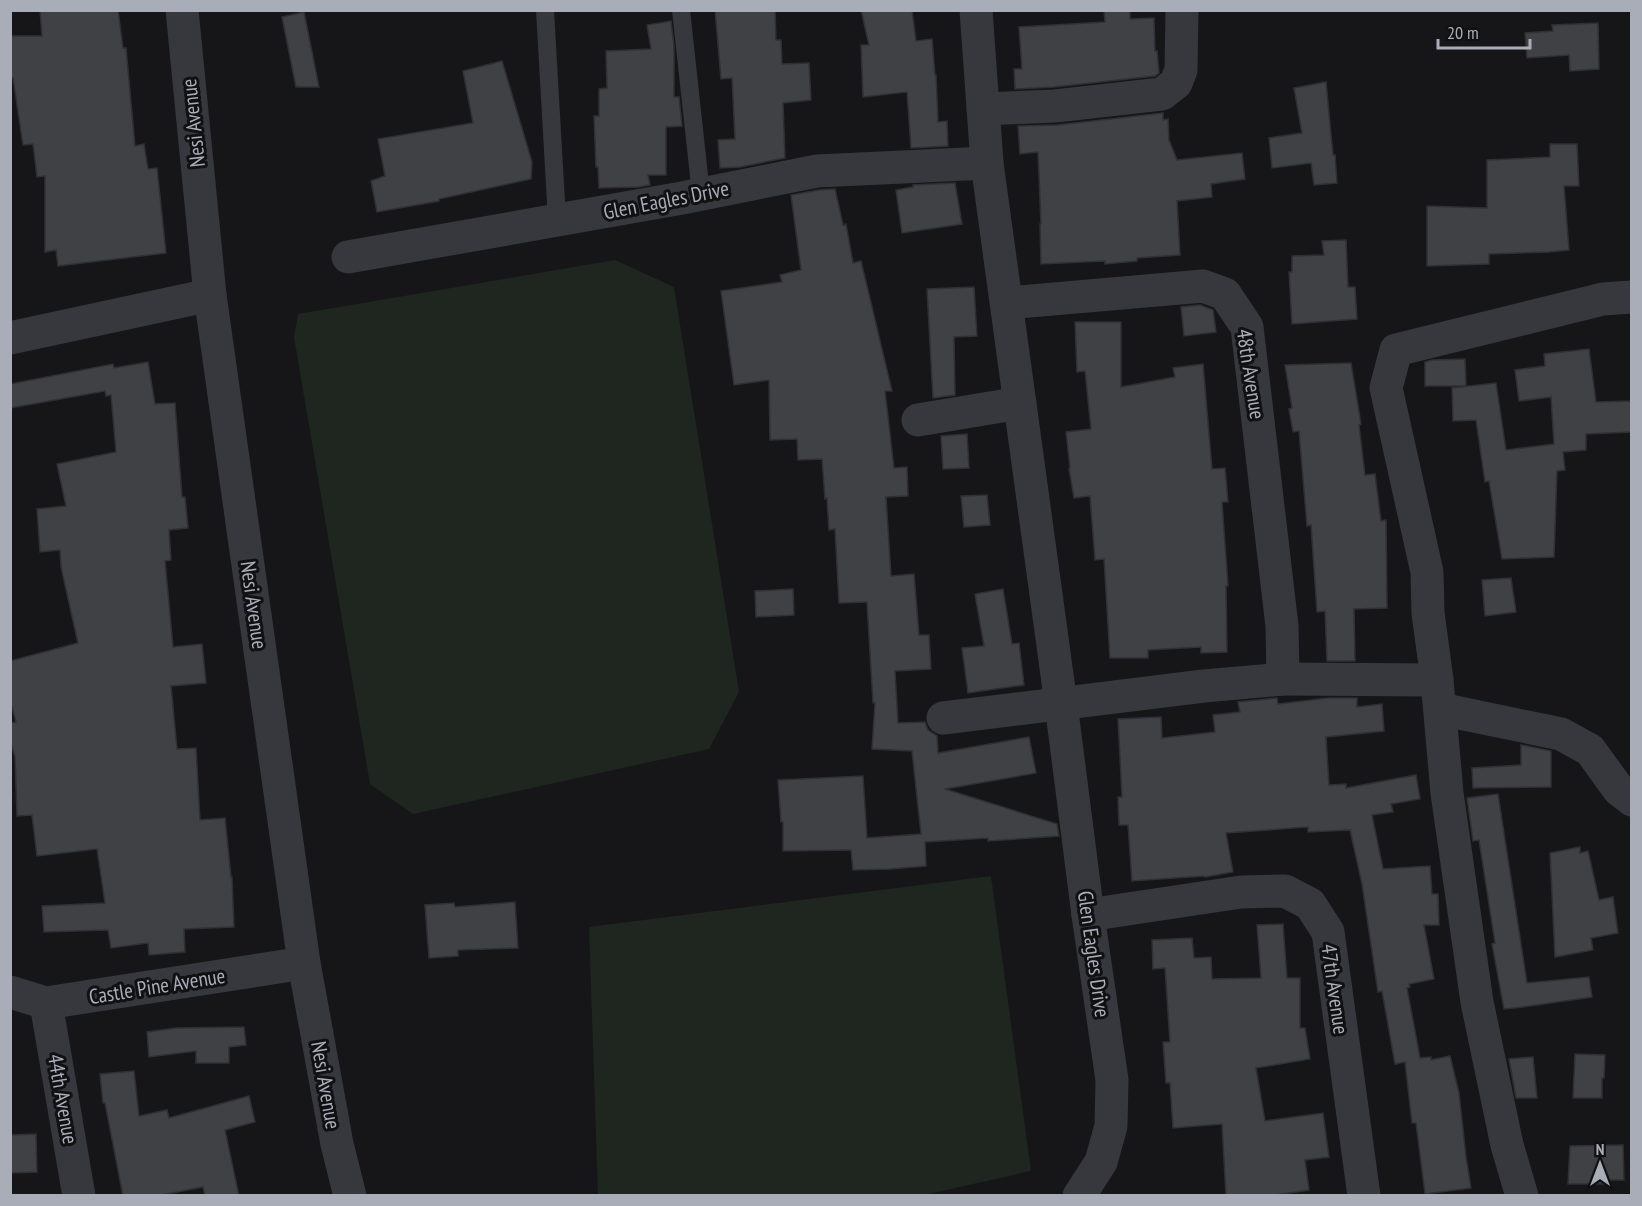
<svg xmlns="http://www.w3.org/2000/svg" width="1642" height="1206" font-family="'PT Sans Narrow',sans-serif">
<rect width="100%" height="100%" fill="#161618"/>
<g fill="#1e261f">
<path d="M615,260L674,287L739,692L709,749L413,814L370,784L294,337L298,314Z"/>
<path d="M991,876L1031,1171L924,1195H598L589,927Z"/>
</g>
<g fill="#404145" stroke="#303034" stroke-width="1.5">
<path d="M40,10H118L123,48H126L135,146L144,144L148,169L157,168L166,253L58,266L56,250L45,252V176L37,177L33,144L23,145L13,78H10V36H42Z"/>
<path d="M715,10H775L776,40H781L782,64L809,63L811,100L783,103L785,158L740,167L720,168L718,140L735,139L732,78L721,79Z"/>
<path d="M861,10H912L916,41L932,39L935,75H936L938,122L947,121L948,146L911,148L907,92L863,97L861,45H869Z"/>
<path d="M1104,10H1130V19L1154,18L1155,51H1157L1159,73L1155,76L1054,87L1015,89L1014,69H1022L1019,27L1105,22Z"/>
<path d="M304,12L319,87H296L282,17Z"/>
<path d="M671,21L674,46V97H679L682,126L666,127V175H648L650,185L638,187L599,188L598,167H596L594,116H599V89L607,88L606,51L651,49L647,25Z"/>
<path d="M1598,23L1599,69L1570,71L1569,55L1527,58L1525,33L1553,31L1552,25Z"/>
<path d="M502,61L532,162L531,179L439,199V201L377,212L371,181L385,176L378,139L473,123L463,71Z"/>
<path d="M1326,82L1333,155H1335L1337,183L1314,185L1311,163L1272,168L1269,138L1302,133L1294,88Z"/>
<path d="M1163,113V120L1168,119L1169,140L1177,160L1242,153L1245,179L1211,184L1212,197L1177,201L1180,255L1137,258V261L1105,264V261L1041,264L1040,224H1041L1038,152L1020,154L1018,126L1057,125Z"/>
<path d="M1550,144H1577L1579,186H1564L1569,250L1549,252L1489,254V264L1427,266V206L1487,208V160L1550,157Z"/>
<path d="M955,183L962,224L902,233L896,190L913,187V185Z"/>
<path d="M835,189L843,225L846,224L853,263L861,261L892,391H885L894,468L907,467L908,496L886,497L891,576L914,574L919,635H929L931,669L895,671L898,723L925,722L928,730L937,736L938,753L1029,737L1036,773L945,789L1057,824L1059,836L988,841V838L925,842L926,866L891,869L853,870L851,850L783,851V822H781L778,780L863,776L867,838L921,834L912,751L872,749L875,703H873L867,602L839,603L835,529L829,530L827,498L825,499L822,459L798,460L797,439L770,440L769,380L734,385L721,291L782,282L780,275L801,270L791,195L819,190Z"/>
<path d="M1346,240L1348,287H1355L1357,319L1292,324L1289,272H1292V256L1324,255L1322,241Z"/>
<path d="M974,287L977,336L954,337L955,395L933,398L927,289Z"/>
<path d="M1200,305L1213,310L1216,332L1184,336L1181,307Z"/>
<path d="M1075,322H1121V387L1175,377L1173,368L1203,364L1212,469L1225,468L1228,502H1222L1228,586H1226L1227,652L1201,653V647L1148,650V658H1110L1104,559L1095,560L1090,496L1074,498L1069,469L1070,468L1066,432L1091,429L1085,371L1077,372Z"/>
<path d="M1589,349L1596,402L1632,401V432L1586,434V450L1563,452L1565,470L1557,471L1554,557L1502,559L1489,481L1485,482L1476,420L1453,421L1452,388L1496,383L1506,450L1554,444L1551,397L1519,401L1515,370L1545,366L1544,354Z"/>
<path d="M1465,359L1466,386H1425V362L1432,360Z"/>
<path d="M148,362L155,404L175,403L182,497H185L188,528L169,530L171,560L165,561L173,647L202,644L206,683L171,686L177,749L196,748L200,820L225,818L231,877H232L234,927L184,929L185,952L149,955L148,943L111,948L108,930L44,932L42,906L105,903L97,849L37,856L32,815L17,816L15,757L10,740V723L16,722L10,700V661L78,643L61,567L60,550L40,552L37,509L66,506L57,464L116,452L111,395L106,396L105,391L10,408V384L113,364L114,368Z"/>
<path d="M1351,363L1361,424L1359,425L1365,475L1375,474L1381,521L1386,520L1387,608L1354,609L1355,661H1327L1325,611L1317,612L1311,525L1307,526L1299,431L1293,432L1289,409L1292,408L1285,365Z"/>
<path d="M967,434L969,468L943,469L941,436Z"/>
<path d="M987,495L990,525L964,527L961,496Z"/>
<path d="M1511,578L1516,612L1485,616L1482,580Z"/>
<path d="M793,589L794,615L756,617L755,591Z"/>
<path d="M1003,589L1012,644L1019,643L1024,685L968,693L962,648L984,646L975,594Z"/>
<path d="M1277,698L1278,704L1328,698H1357V707L1382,704L1384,731L1326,737L1329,785L1346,784V788L1416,775L1420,799L1391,804L1393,812L1372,815L1383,869L1430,866L1432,894H1438L1439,925H1424L1434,979L1409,984L1410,987L1407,988L1420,1058L1431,1057V1060L1450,1056L1459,1093L1466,1157L1471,1188L1425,1194L1416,1123H1412L1405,1062L1395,1064L1382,991L1378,992L1362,884L1350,830L1308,832V827L1226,833L1233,872L1205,877L1204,876L1132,881L1128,825H1119L1118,797H1122L1118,719L1161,717L1162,738L1215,732L1213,715L1240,712L1238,702Z"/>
<path d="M1521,745L1551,751V787L1473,788L1472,768L1521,765Z"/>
<path d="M1498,794L1527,983L1589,977L1592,997L1523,1007L1504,1009L1492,944L1495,943L1479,840L1473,841L1467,798Z"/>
<path d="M1580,847V853L1588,851L1599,900L1613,897L1618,933L1591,938L1593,950L1555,957L1550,853Z"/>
<path d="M515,902L518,948L458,950V956L429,958L425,905L454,903L455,907Z"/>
<path d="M1283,924L1287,978H1300V1028H1305L1310,1059L1256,1068L1265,1121L1323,1113L1329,1157L1305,1160L1309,1190L1269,1196H1226L1222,1124L1173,1128L1170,1083H1166L1163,1042H1170L1165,968L1153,969L1152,940L1192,938L1194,958L1211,957L1212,979L1261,978L1257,925Z"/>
<path d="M244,1027L246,1045L229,1047V1063H196V1051L149,1057L147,1032L176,1028Z"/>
<path d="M1575,1054L1605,1055L1604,1078H1602V1098H1573Z"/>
<path d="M1533,1057L1537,1098H1516L1509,1059Z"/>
<path d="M134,1071L139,1116L167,1110L169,1118L249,1096L255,1122L225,1130L239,1196H205L203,1187L157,1196H123L105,1103H103L100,1074Z"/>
<path d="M36,1134L37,1172L10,1173V1135Z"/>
<path d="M1623,1145L1624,1180H1607L1608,1184H1568L1570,1146Z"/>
</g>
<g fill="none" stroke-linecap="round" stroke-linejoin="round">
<g stroke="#37383d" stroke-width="18">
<path d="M545,10L557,220"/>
<path d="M681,10L701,194"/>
</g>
<g stroke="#37383d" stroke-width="33">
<path d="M182,10L210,295L304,963L337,1144L350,1196"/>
<path d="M976,10L987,163L1061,704L1088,915L1112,1080L1111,1126L1101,1162L1079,1196"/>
<path d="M983,109L1055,106L1162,94L1176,83L1181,70L1182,10"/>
<path d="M348,257L682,198L817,171L987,163"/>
<path d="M10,338L210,295"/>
<path d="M918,420L1020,403"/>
<path d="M1283,679L1437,680"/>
<path d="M1440,709L1561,734L1590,750L1619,790L1632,800"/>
<path d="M943,718L1204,686L1283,679L1282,626L1247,327L1225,294L1203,286L1007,303"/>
<path d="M1088,915L1241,892L1285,891L1310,904L1328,932L1364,1196"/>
<path d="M10,992L46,1003L304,963"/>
<path d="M46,1003L79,1196"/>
<path d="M1522,1196L1507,1145L1477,1002L1447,793L1437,680L1428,613L1427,572L1386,388L1396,350L1603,299L1632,297"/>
</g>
</g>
<g text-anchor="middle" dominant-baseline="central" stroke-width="6" stroke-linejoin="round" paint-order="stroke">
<g font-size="21" fill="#a8adb8" stroke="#111113">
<text transform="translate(193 123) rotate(-96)">Nesi Avenue</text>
<text transform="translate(666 200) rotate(-11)">Glen Eagles Drive</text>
<text transform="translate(1251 374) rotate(81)">48th Avenue</text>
<text transform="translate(254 605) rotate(82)">Nesi Avenue</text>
<text transform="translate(1094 954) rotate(82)">Glen Eagles Drive</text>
<text transform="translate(157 986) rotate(-9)">Castle Pine Avenue</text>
<text transform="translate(1335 989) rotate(82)">47th Avenue</text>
<text transform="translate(326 1085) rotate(80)">Nesi Avenue</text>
<text transform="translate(63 1099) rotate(80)">44th Avenue</text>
</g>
</g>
<rect width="1642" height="1206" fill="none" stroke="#a8adb8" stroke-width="24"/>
<g transform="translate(1600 1164)" stroke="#111113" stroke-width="4.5" paint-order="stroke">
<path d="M0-4.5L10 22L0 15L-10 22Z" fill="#a8adb8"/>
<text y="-9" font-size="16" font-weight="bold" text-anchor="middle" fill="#a8adb8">N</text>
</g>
<path d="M1438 39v9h92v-9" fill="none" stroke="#a8adb8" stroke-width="3"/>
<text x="1447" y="39" font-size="18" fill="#a8adb8" stroke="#111113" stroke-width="4.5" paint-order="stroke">20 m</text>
</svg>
